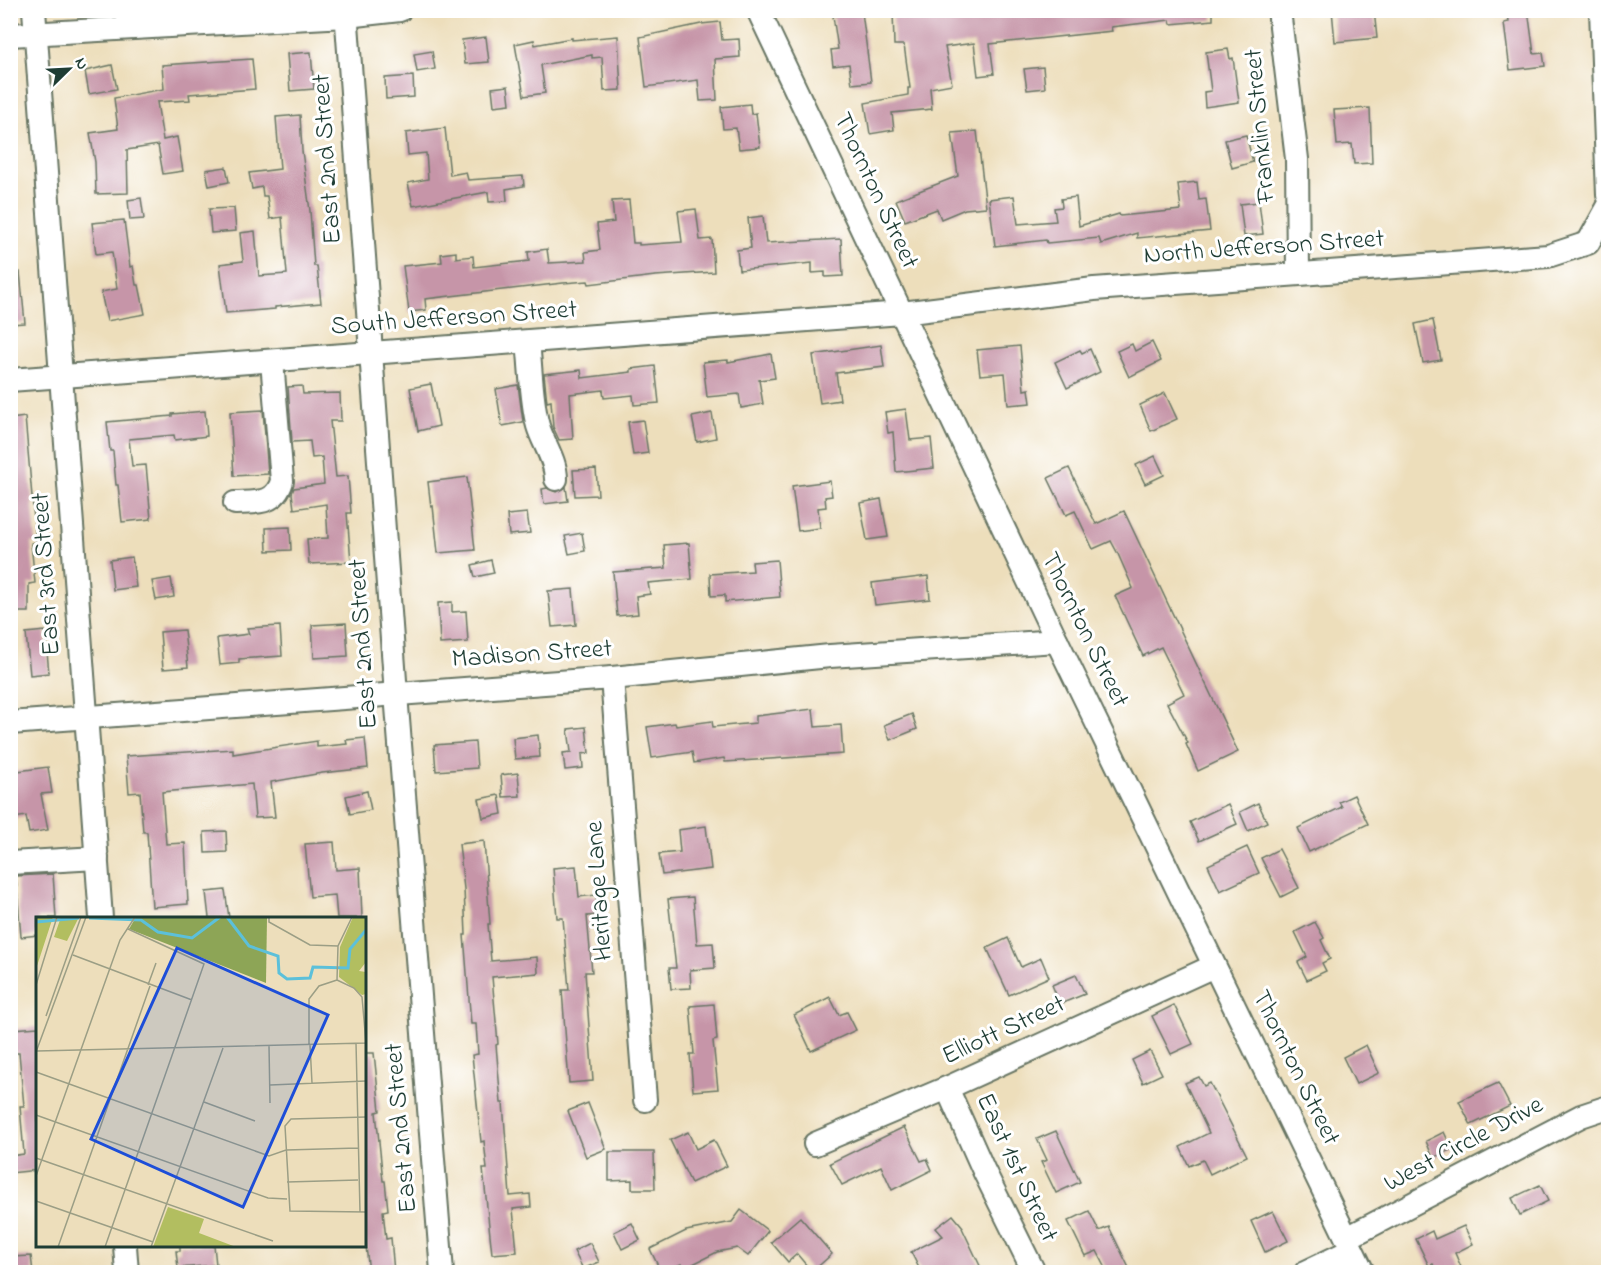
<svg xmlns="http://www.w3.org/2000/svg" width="1619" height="1283" font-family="'Indie Flower',sans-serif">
<rect width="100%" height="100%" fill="#fff"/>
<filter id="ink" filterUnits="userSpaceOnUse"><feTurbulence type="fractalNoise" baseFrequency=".0167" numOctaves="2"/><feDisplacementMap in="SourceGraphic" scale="12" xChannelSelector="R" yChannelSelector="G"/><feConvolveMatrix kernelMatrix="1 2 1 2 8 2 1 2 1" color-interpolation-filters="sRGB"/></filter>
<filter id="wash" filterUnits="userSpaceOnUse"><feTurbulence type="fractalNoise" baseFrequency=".008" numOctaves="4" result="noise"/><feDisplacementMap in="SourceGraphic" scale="24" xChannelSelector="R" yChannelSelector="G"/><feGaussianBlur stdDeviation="1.35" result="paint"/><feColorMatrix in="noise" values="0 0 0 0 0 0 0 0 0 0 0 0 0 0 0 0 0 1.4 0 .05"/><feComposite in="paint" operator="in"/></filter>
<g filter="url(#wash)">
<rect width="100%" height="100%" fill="#eddebb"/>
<g id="blocks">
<g fill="#c695a8">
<path d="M893,10H918V17L951,10H969V15L1012,10L1013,16L1048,12V10H1213V20L1171,24L1170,20L1111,27L1112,31L990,44L994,74L978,76L974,43L945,47L952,84L930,88L932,109L892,113L894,130L870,134L865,103L908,95V88H910L904,45H894Z"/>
<path d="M1332,10H1374L1377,38L1335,42Z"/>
<path d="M1508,10H1528L1534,54L1543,53L1545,66L1510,70L1504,23L1509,22Z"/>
<path d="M862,12L871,82L852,84L849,64L833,66L831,50L838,49L833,16Z"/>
<path d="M720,22L722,40L739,39L740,57L715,59L717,100L700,101L698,80L646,87L640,37L701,24Z"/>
<path d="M618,36L621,90L604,91L602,57L592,58V55L541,65L545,93L524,96L515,44L534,40L535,45L572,38V40Z"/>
<path d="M486,37L489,62L465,64L462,40Z"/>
<path d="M1228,49L1230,59L1233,58L1239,102L1205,107L1204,92L1211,91L1206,52Z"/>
<path d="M432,51L435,69L417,72L414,54Z"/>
<path d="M311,52L314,89L290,91L287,54Z"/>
<path d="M252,59L255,89L189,94L190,100L157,102L163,140L177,137L183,171L163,174L158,145L127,150L128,193L96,194L95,162L90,133L118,129L114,98L164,89L162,65Z"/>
<path d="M112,65L117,89L89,94L85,71Z"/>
<path d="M1043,67L1045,88L1027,90L1024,69Z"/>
<path d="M413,76L414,97L386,99L385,78Z"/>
<path d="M508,86L510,104L494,106L492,88Z"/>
<path d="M750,104L751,114L756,113L760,147L739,149L736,128L723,129L721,107Z"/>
<path d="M1370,108L1372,163L1354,164L1352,144L1337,145L1334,110Z"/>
<path d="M300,115L302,151L310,211L314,266H317L321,303L275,307V309L226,313L220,264L243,261L240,233L255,231L259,276L287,274L282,217L270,219L267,196H263L262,187L252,189L249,173L280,169L276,117Z"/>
<path d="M445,128L450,175L466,172L468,180L523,176L524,186L506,189L507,201L489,202L488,192L413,206L408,183L428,179L426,153L408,155L406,133Z"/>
<path d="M977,131L986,207L965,209L941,219L937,209L905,221L896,200L958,176L952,133Z"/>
<path d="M1246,135L1253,162L1232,168L1225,140Z"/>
<path d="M226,167L229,182L209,186L206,170Z"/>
<path d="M1197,182L1199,200L1206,199L1210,231L1137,238V233L1101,244L1099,238L1047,243L1046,240L995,246L989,199L1014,196L1018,224L1056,221L1054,208L1062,207L1061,199L1076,197L1079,226L1119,214L1120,216L1181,210L1178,184Z"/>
<path d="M141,198L144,219L130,220L128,200Z"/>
<path d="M629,200L633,243H639V245L682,242L678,211L696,209L700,240L712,239L714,272L655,276L589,284L588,281L563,283L425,299L426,310L409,312L403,266L442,262L441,254L456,252V258L473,256L474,267L529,261L528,252L547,249L549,263L586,261L585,252L600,250L597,224L614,222L612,201Z"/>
<path d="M1259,202L1263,234L1244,236L1240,204Z"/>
<path d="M234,208L236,231L211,233L209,209Z"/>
<path d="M763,216L766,243L841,239L843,276L825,277V272L812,273V263L739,270L737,250L751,248L748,218Z"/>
<path d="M124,220L130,267L133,266L136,285H139L145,314L107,321L101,292L117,289L112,252L96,254L92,223Z"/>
<path d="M10,272H20L25,323L10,324Z"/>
<path d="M1433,320L1441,360L1423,363L1415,324Z"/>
<path d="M1152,342L1161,361L1129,377L1117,351L1132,344L1135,351Z"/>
<path d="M881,345L884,367L836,373L840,400L820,403L813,355Z"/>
<path d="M1020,346L1024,390L1029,389L1031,403L1008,405L1005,373L980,375L977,350Z"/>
<path d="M1090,349L1100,372L1067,388L1055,362L1080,350L1082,353Z"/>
<path d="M771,354L775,378L759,380L763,404L741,408L739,394L707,397L703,362L728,360V362Z"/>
<path d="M655,366L659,403L634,405L633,395L604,398L603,390L570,394L573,439L559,440L553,427L551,401L547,402L544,374L581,370L582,378L631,372V369Z"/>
<path d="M431,384L439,426L418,431L410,388Z"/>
<path d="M518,385L523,422L502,426L496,389Z"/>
<path d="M302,386L303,394L340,393L341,421H330L336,477L348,476L351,513H347L351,562L309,564L307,539L328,538L326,504L294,509L292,493L294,488L324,484L322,457L312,458L310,441L292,442L288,387Z"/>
<path d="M1165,393L1177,419L1151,431L1140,405Z"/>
<path d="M906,409L910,440L931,438L934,468L896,472L893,432L888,433L885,412Z"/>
<path d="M263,410L268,474L234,476L230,412Z"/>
<path d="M205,411L207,436L175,440L174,435L129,439L132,466L146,465L151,519L122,522L118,485H116L113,451H110L107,422L172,416V414Z"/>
<path d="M712,413L716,438L697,442L692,417Z"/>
<path d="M25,417L36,542L31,543L35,583L29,584V612H14V585H10V419Z"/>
<path d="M643,420L648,453L633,455L628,422Z"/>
<path d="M1155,456L1164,475L1145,484L1136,465Z"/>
<path d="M1069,468L1096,524L1124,511L1238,752L1198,771L1186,744L1188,743L1167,703L1184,694L1161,647L1143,656L1115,596L1133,588L1118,554L1111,541L1093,549L1075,511L1066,515L1048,478Z"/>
<path d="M596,469L598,495L575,496L573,470Z"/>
<path d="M467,477L475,550L438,553L433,506L431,507L428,482Z"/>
<path d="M830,481L832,496L825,497L826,507L818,508L820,528L798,531L792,486Z"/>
<path d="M566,487L568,501L544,504L542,489L547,488L556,492Z"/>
<path d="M881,499L888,537L867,540L860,503Z"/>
<path d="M527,513L530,533L509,535L507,515Z"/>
<path d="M290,527L291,550L267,551L266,528Z"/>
<path d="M582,533L585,551L569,554L565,536Z"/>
<path d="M689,543L692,579L648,583L650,594L636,596L638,614L617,616L613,572L666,568L664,545Z"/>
<path d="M132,557L136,587L113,590L110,560Z"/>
<path d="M491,560L494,573L475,577L472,565Z"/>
<path d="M777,560L780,597L725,602V595L711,596L710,574L753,571L752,562Z"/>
<path d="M928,576L930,599L875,605L872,583Z"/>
<path d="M171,578L174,597L156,600L152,581Z"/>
<path d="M573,589L576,625L552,627L548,591Z"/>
<path d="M452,602V612L466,611L468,642L440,644L438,603Z"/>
<path d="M346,623L348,656L314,658L312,625Z"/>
<path d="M280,626L282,656L239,659V663L220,665L217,638L249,634L247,628Z"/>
<path d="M184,630L188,667L163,669L160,632Z"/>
<path d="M45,631L49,673L30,675L26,633Z"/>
<path d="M813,709L815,727L841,725L843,754L725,762L724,758L694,763L692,752L652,758L647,727L675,723L676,726L712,721L713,727L756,723V716Z"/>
<path d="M912,714L917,729L890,740L884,725Z"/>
<path d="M586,727L589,753L582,754L583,768L565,770L563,753L571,752L568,729Z"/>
<path d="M538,735L540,757L515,759L513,738Z"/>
<path d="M365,738L368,768L322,773L271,782L275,817L255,818L252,784L162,792L166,844L185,843L188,904L152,907L147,832H143L140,792L129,793L126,756L233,749V754L317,741V747L347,744L346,740Z"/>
<path d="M475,742L477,768L436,771L434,745Z"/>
<path d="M48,767L52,793L41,794L48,830L29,833L26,816L14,818L10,804V772Z"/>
<path d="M518,773L520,796L503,797L501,775Z"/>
<path d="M367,791L371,810L350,814L346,796Z"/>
<path d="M499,795L502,814L483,818L479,799Z"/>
<path d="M1354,795L1368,824L1309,852L1298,828L1342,807L1339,802Z"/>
<path d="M1258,803L1267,822L1248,831L1240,812Z"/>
<path d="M1228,804L1237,824L1199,841L1190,822Z"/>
<path d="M706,826L711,869L662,875L659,854L680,852L678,830Z"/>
<path d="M226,831L227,852L205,853L204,832Z"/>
<path d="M484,841L490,924H488L491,961L537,957L538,973L492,977L498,1044L496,1045L501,1103H503L510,1196L530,1194L531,1207L513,1209L517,1252L492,1254L483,1169H487L484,1141L481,1142L472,1055L478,1054L476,1024H471L464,935H466L464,889L459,844Z"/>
<path d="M334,842L336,870L360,868L362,918H337L335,895L310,897L305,844Z"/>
<path d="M1247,847L1259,873L1220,891L1208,865Z"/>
<path d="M1279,849L1299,888L1281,897L1261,858Z"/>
<path d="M576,866L579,897L596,895L598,915L587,916L592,972H585L593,1081L569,1083L562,990H569L563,918H557L553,868Z"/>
<path d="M53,874L56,918H38V935L21,937L16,876Z"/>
<path d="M225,890L229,918H209L206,892Z"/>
<path d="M693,897L697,944L713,943L715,968L690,970L691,988L671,989L669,968H676L668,899Z"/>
<path d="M1315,922L1324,938L1321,940L1330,959L1322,963L1326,971L1307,980L1298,962L1307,957L1295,932Z"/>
<path d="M1008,938L1021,967L1041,958L1049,977L1009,995L987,948Z"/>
<path d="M1076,975L1085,994L1060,1004L1052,985Z"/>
<path d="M830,997L839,1015L847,1012L856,1030L811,1051L794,1015Z"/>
<path d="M714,1004L717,1040L713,1041L718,1089L693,1091L690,1054H694L690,1006Z"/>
<path d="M1174,1005L1193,1044L1171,1054L1152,1016Z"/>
<path d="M38,1027V1170L10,1173V1156L24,1154L20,1106H24L19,1053H14L13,1029Z"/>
<path d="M1366,1045L1379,1073L1356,1084L1343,1057Z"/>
<path d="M1150,1051L1162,1074L1143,1083L1132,1060Z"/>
<path d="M364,1053H374L380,1111L376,1112L383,1181H385L388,1210L383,1211L386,1239L391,1238L394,1272H369L364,1229Z"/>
<path d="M1199,1077L1204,1086L1210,1083L1247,1156L1210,1174L1203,1160L1189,1166L1180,1147L1209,1133L1185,1083Z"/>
<path d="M1498,1083L1510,1106L1471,1125L1459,1101Z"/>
<path d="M588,1103L606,1149L586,1157L568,1111Z"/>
<path d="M904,1127L921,1161L927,1159L932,1170L892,1190L881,1166L842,1185L830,1163Z"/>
<path d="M1056,1131L1080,1182L1056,1193L1041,1162L1047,1160L1037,1139Z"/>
<path d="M688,1132L696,1149L714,1140L727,1166L691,1183L670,1140Z"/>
<path d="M1444,1132L1452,1149L1433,1158L1426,1141Z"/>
<path d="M609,1152H654L655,1189H632V1180L609,1181Z"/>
<path d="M1540,1185L1548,1201L1520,1215L1512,1198Z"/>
<path d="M741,1210L768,1231L748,1256L737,1248L717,1252L683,1269L681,1264L661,1272L650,1249L686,1231L732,1222Z"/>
<path d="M1089,1211L1099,1231L1109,1227L1131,1272H1108L1097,1251L1085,1256L1068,1221Z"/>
<path d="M1273,1211L1288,1241L1265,1252L1251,1221Z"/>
<path d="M953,1215L963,1227L962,1228L983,1272H921L911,1252L943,1236L936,1228Z"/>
<path d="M800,1217L832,1254L812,1272L797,1254L788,1262L771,1242Z"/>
<path d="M632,1223L640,1240L622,1249L614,1232Z"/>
<path d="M1464,1226L1473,1244L1455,1253L1461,1267L1449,1272H1437L1433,1264L1429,1266L1416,1239L1432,1231L1435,1239Z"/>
<path d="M590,1243L599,1262L583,1269L574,1251Z"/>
<path d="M180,1245H214L216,1265L178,1268L176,1251H180Z"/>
<path d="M31,1256L33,1272H12L11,1257Z"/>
</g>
</g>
</g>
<g filter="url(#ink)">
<use href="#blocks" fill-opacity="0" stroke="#677563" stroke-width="1.5"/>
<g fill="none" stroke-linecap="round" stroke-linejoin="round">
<defs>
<g id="minor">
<path d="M34,10L101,918"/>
<path d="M346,10L396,694L442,1272"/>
<path d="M758,10L1057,641L1363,1272"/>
<path d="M1279,10L1297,159L1298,273"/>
<path d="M1601,10L1608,195"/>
<path d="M10,35L346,16L400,10"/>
<path d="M528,342C531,367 531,401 538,426C543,443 556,460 556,479"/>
<path d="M10,380L902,313L1094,289L1548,256L1588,243L1608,207"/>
<path d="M235,503C256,502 275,505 282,481L272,361"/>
<path d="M612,678L645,1100"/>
<path d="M10,723L612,678L830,656L1057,641"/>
<path d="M10,863L97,858"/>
<path d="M947,1088L984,1171L1034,1272"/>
<path d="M815,1144L947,1088L1214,966"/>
<path d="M1347,1238L1581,1116L1608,1107"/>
<path d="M125,1246L127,1272"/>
<path d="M1306,1272L1352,1250"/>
</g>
</defs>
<use href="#minor" stroke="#677563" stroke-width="26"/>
<use href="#minor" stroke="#fff" stroke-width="22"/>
</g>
</g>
<g text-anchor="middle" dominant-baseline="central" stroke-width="6" stroke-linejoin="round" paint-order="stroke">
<g font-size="26" fill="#1f3d34" stroke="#fff">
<text transform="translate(1261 126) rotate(-95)">Franklin Street</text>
<text transform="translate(328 159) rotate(-94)">East 2nd Street</text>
<text transform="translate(875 191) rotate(65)">Thornton Street</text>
<text transform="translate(1264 248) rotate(-4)">North Jefferson Street</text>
<text transform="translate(454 319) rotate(-4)">South Jefferson Street</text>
<text transform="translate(47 574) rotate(-94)">East 3rd Street</text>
<text transform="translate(1084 630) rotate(64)">Thornton Street</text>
<text transform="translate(364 644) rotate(-94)">East 2nd Street</text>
<text transform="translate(532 655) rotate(-4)">Madison Street</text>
<text transform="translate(600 891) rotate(-94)">Heritage Lane</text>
<text transform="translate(1004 1031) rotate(-25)">Elliott Street</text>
<text transform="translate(1295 1068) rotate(64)">Thornton Street</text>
<text transform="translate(402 1128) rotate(-95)">East 2nd Street</text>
<text transform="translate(1464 1145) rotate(-28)">West Circle Drive</text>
<text transform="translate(1016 1168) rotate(65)">East 1st Street</text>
</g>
</g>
<g transform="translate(36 917)">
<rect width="330" height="330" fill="#eddebb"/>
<path d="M0,0H17L0,52ZM25,0H43L31,24L18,20ZM317,0H330V45L323,54L330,55V77L326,78L303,60L304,30ZM132,290L168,302L163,316L200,330H117Z" fill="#b2be60"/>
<path d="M100,0H231L230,66L93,12Z" fill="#8da556"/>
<path fill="none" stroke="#5cc0da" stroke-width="3" d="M191,0L213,29L242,39L243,56L251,62L274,61L277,50L312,51L314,32L330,13M53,1L105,3L122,15L156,21L184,0M0,5L43,1"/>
<path fill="none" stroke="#9b9e85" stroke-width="1.5" d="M233,0V5L274,28L302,29M37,38L156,83M301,63L318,71L326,80L330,126M301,63L302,29L316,0M0,68L21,0M112,68L120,46M10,99L45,0M320,126L324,295M273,128V82L283,69L301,63M274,128L276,166M233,129L234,186M1,134L330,126M0,135L50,0M0,155L233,239L250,233L322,231M234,168L330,164M168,185L219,204M0,198L232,281L251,282M330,200L255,202L249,209L254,294L330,295M0,241L237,324M0,259L84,23L99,0M251,265L322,263M0,284L117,325M22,330L114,69M69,330L168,47L92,12M115,330L187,131"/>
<path fill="#1d4ed8" fill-opacity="0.15" stroke="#1d4ed8" stroke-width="3" d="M141,31L292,98L207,290L55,222Z"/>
<rect width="330" height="330" fill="none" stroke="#1f3d34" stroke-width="3"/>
</g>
<rect width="1619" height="1283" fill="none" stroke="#fff" stroke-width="36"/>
<g transform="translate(69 69) rotate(66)" stroke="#ffffff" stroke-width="4.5" paint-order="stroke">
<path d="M0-4.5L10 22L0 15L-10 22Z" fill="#1f3d34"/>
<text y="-9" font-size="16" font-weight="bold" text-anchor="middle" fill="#1f3d34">N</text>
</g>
</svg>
